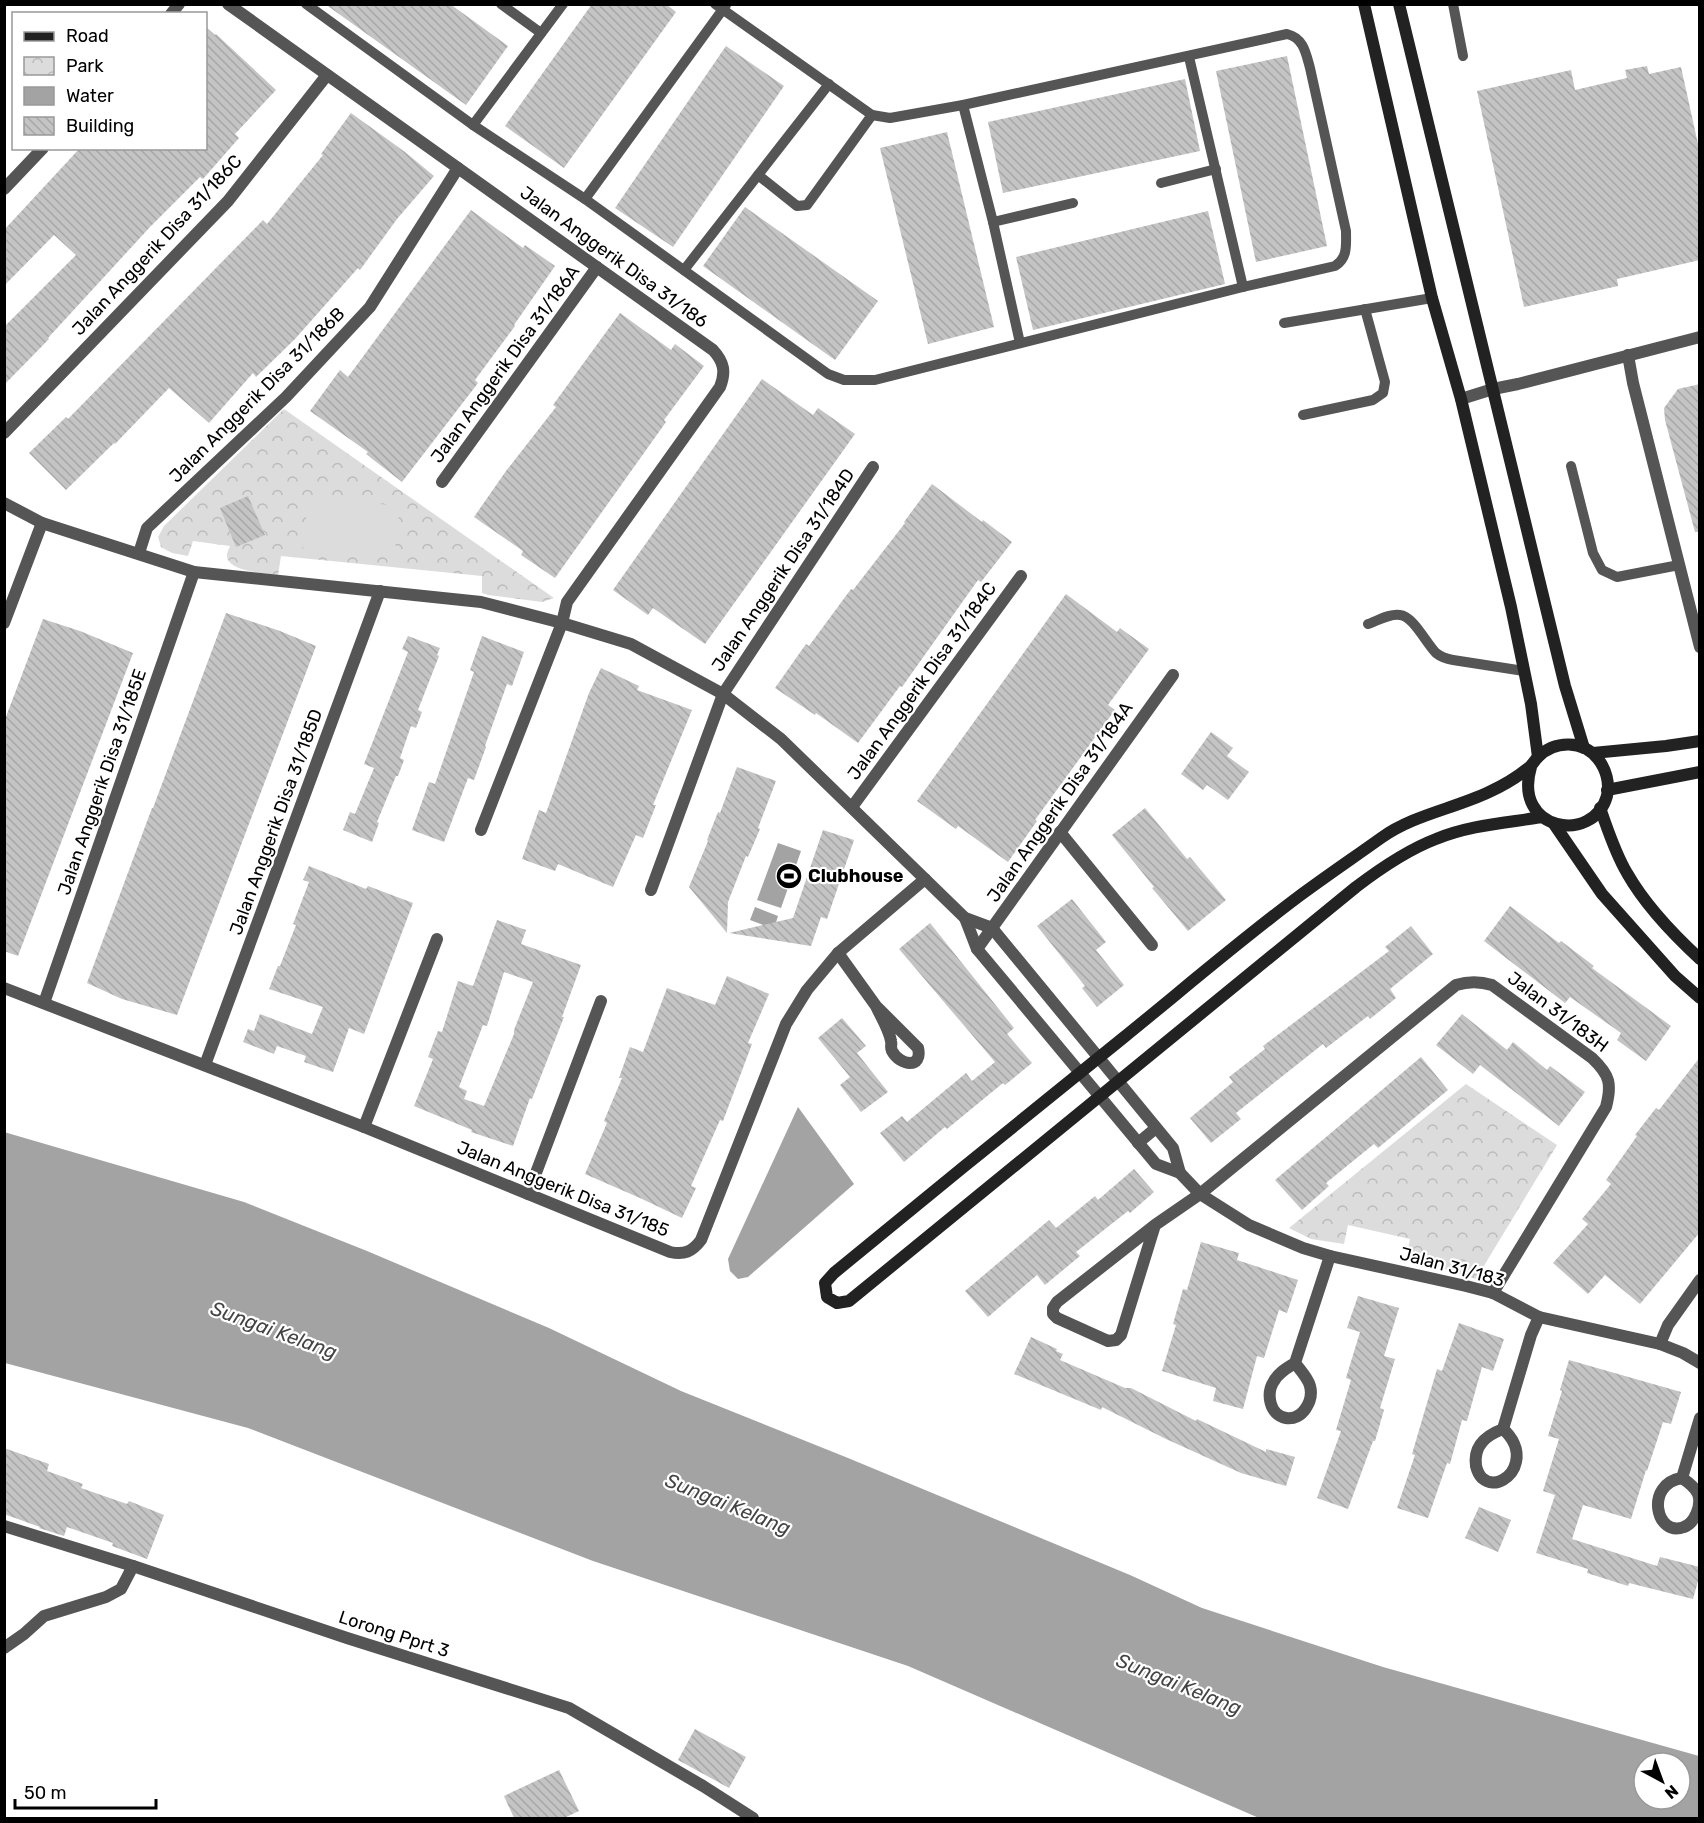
<svg xmlns="http://www.w3.org/2000/svg" width="1704" height="1823" font-family="Rubik,sans-serif">
<defs>
<pattern id="park-crowns" width="20" height="18" patternUnits="userSpaceOnUse" patternTransform="scale(1.5)"><rect width="20" height="18" fill="#dcdcdc"/><path d="M2 6a3 3 0 1 1 6 0M12 15a3 3 0 1 1 6 0" fill="none" stroke="#bbb"/></pattern>
<pattern id="building-back-hatch" width="6" height="6" patternUnits="userSpaceOnUse" patternTransform="scale(1.5)"><rect width="6" height="6" fill="#c4c4c4"/><path d="M-1 5l2 2M0 0l6 6M5-1l2 2" fill="none" stroke="#a7a7a7"/></pattern>
</defs>
<rect width="100%" height="100%" fill="#fff"/>
<g fill="url(#park-crowns)">
<path d="M284,409L554,598L542,602L488,595L482,593V576L281,556L278,575C266,573 226,572 227,555C227,552 229,549 230,546L193,541L188,556L172,553L161,547L158,537L164,526Z"/>
<path d="M1466,1084L1557,1145L1476,1279L1406,1257L1410,1239L1348,1225L1344,1244L1311,1239L1289,1228Z"/>
</g>
<path fill="#dcdcdc" d="M308,497L400,506L394,558L303,549Z"/>
<g fill="#a3a3a3" fill-rule="evenodd">
<path d="M778,843L801,851L781,908L757,900Z"/>
<path d="M755,907L778,916L774,929L750,920Z"/>
<path d="M798,1107L854,1184L748,1277L738,1279L730,1271L728,1259Z"/>
<path d="M4,1132L244,1202L367,1251L549,1328L681,1391L848,1458L1130,1575L1202,1608L1383,1667L1699,1756V1818H1259L908,1666L593,1561L248,1428L5,1363ZM1644,1763H1680V1799H1644Z"/>
</g>
<g fill="url(#building-back-hatch)" fill-rule="evenodd">
<path d="M325,4H450L508,46L466,105Z"/>
<path d="M592,4H666L676,12L564,168L505,126Z"/>
<path d="M206,27L215,35L216,34L276,90L235,134L239,138L203,179L200,177L150,227L48,338L49,339L4,385V327L76,255L54,235L4,286V230L80,148H206Z"/>
<path d="M726,46L784,86L673,247L615,208Z"/>
<path d="M1287,56L1327,246L1256,262L1216,71Z"/>
<path d="M1647,66L1649,74L1681,67L1700,153V260L1617,279L1618,286L1524,307L1477,91L1571,70L1575,90L1627,78L1625,70Z"/>
<path d="M1185,79L1200,151L1003,193L988,122Z"/>
<path d="M351,113L405,152L434,176L397,219L360,270L358,268L295,339L256,377L253,373L209,423L169,388L115,444L114,443L66,490L29,453L66,417L68,419L263,220L267,224L323,155L321,154Z"/>
<path d="M947,132L994,327L928,344L880,148Z"/>
<path d="M745,207L878,301L835,360L703,266Z"/>
<path d="M471,210L523,248L525,245L555,266L514,325L515,326L475,380L478,383L402,482L366,454L368,452L310,411L340,370L348,377Z"/>
<path d="M1208,211L1225,284L1033,330L1016,257Z"/>
<path d="M620,313L671,350L675,344L704,366L664,420L666,422L555,578L521,555L523,551L474,517L506,471L556,407L553,405Z"/>
<path d="M762,379L813,415L818,408L855,434L705,644L653,608L648,615L613,590Z"/>
<path d="M1700,384V532H1695L1665,420L1664,408L1678,389Z"/>
<path d="M932,484L982,522L983,520L1012,542L981,582L978,580L902,687L900,686L858,743L816,713L815,715L775,688L806,644L809,646L851,589L853,590L905,523L904,522Z"/>
<path d="M248,496L265,535L236,547L220,508Z"/>
<path d="M1066,594L1117,632L1120,628L1149,649L1108,705L1115,710L1035,820L1037,821L1008,862L958,826L956,829L917,801Z"/>
<path d="M226,613L280,631L316,646L177,1015L122,999L87,983L152,808H153Z"/>
<path d="M43,619L80,631L133,653L18,956L4,951V722Z"/>
<path d="M408,636L440,648L437,655L439,656L418,710L422,712L416,728L411,726L400,758L404,760L398,776H396L377,822L379,823L372,842L343,830L350,812L355,814L374,768L364,764L408,652L402,649Z"/>
<path d="M482,636L524,652L512,686L507,684L485,746L486,747L474,780L468,778L444,842L412,830L429,782L435,784L474,672L470,670Z"/>
<path d="M601,668L639,686L637,690L692,710L653,805H656L643,838L636,835L613,887L558,864L555,871L522,859L539,810L546,813L589,693Z"/>
<path d="M1211,732L1233,748L1227,756L1249,772L1228,800L1207,785L1203,790L1181,774Z"/>
<path d="M737,767L776,781L758,828L760,829L748,857L746,856L728,902L727,933L689,887L708,841L707,840L718,812L720,813Z"/>
<path d="M1145,808L1187,859L1190,857L1226,900L1188,931L1152,888L1154,887L1112,835Z"/>
<path d="M823,830L854,840L827,919L821,917L811,946L729,933L793,918Z"/>
<path d="M309,866L366,889L368,886L413,903L364,1034L349,1028L333,1072L304,1062L306,1056L277,1046L274,1054L243,1042L248,1029L254,1031L260,1014L312,1034L323,1007L269,989L278,966H280L296,925L293,924L309,882L303,880Z"/>
<path d="M1072,899L1106,942L1096,950L1124,985L1097,1007L1082,988L1085,986L1037,926Z"/>
<path d="M1510,906L1559,943L1561,941L1594,966L1592,968L1671,1026L1646,1061L1617,1040L1621,1033L1570,997L1565,1003L1484,941Z"/>
<path d="M497,920L526,930L521,944L581,965L562,1017H564L532,1099L530,1098L513,1146L471,1132L472,1130L414,1106L433,1059L428,1057L438,1031L442,1032L458,981L473,986ZM504,972L533,982L514,1030V1034L484,1106L464,1099L467,1091L459,1087L483,1025L487,1026Z"/>
<path d="M930,923L1014,1028L1007,1034L1032,1063L1005,1085L1003,1083L947,1129L945,1127L904,1162L880,1133L902,1116L907,1122L966,1073L972,1081L995,1062L899,949Z"/>
<path d="M1411,926L1433,954L1390,989L1396,998L1370,1019L1368,1016L1326,1048L1323,1044L1236,1113L1241,1119L1211,1143L1190,1118L1233,1082L1229,1077L1265,1049L1263,1046L1389,951L1385,947Z"/>
<path d="M727,976L769,994L748,1043L752,1044L723,1121L720,1120L691,1186L696,1188L682,1218L640,1198L585,1174L607,1123L604,1121L622,1078H619L630,1047L643,1052L667,988L715,1005Z"/>
<path d="M1462,1014L1507,1050L1513,1042L1547,1070L1550,1066L1585,1092L1559,1126L1480,1065L1473,1074L1436,1045Z"/>
<path d="M842,1018L866,1046L857,1053L888,1092L861,1112L840,1085L850,1077L818,1038Z"/>
<path d="M1421,1057L1448,1090L1378,1148L1374,1144L1326,1183L1329,1186L1302,1210L1275,1180Z"/>
<path d="M1700,1057V1232L1640,1304L1605,1275L1588,1294L1553,1263L1588,1224L1582,1219L1611,1184L1606,1180L1637,1136L1635,1135L1656,1108L1659,1110Z"/>
<path d="M1134,1169L1154,1192L1130,1213L1128,1211L1076,1252L1080,1256L1045,1285L1037,1275L988,1317L965,1291L1049,1220L1056,1228L1095,1196L1098,1200Z"/>
<path d="M1201,1242L1239,1253L1237,1260L1298,1280L1287,1313L1279,1310L1264,1358L1257,1356L1243,1409L1213,1401L1216,1388L1162,1371L1176,1325L1173,1324L1183,1289L1187,1290Z"/>
<path d="M1358,1296L1399,1308L1384,1356L1395,1359L1380,1408L1384,1410L1375,1441H1373L1348,1509L1317,1498L1341,1431L1336,1430L1351,1380L1346,1378L1360,1332L1347,1328Z"/>
<path d="M1459,1323L1504,1339L1493,1371L1482,1367L1467,1421L1462,1420L1450,1464L1447,1463L1428,1518L1397,1508L1415,1455L1412,1454L1437,1369L1442,1371Z"/>
<path d="M1031,1337L1057,1349L1056,1351L1063,1354L1060,1360L1125,1388H1131L1196,1421L1197,1419L1266,1452V1449L1295,1457L1286,1486L1241,1473L1166,1439L1102,1407L1101,1410L1014,1374Z"/>
<path d="M1569,1360L1681,1392L1671,1424L1663,1422L1647,1471L1646,1470L1631,1519L1583,1505L1572,1539L1657,1566L1660,1557L1700,1567V1574L1693,1599L1629,1583L1628,1586L1587,1573L1588,1569L1536,1553L1555,1495L1543,1491L1559,1439L1548,1436L1562,1391L1560,1390Z"/>
<path d="M4,1448L49,1464L47,1471L83,1484L81,1488L127,1504L129,1501L164,1515L147,1559L112,1546L113,1543L67,1527L64,1536L39,1528L40,1527L4,1514Z"/>
<path d="M1479,1507L1511,1520L1498,1552L1465,1538Z"/>
<path d="M695,1729L746,1757L729,1788L678,1760Z"/>
<path d="M559,1770L579,1811L564,1818H514L504,1796Z"/>
</g>
<g fill="none" stroke-linecap="round" stroke-linejoin="round">
<g stroke="#555" stroke-width="10">
<path d="M306,4L473,125L585,199L828,374L844,380H875L1243,287L1335,266C1348,258 1346,245 1346,231L1310,68C1306,54 1304,38 1287,34L963,105L890,118L872,115L715,4"/>
<path d="M501,4L541,33"/>
<path d="M1453,4L1463,56"/>
<path d="M1189,57L1243,287"/>
<path d="M963,105L993,222L1020,343"/>
<path d="M473,125L563,4"/>
<path d="M758,175L797,206L807,205L872,115"/>
<path d="M1161,183L1216,169"/>
<path d="M585,199L726,5"/>
<path d="M993,222L1073,203"/>
<path d="M684,270L829,84"/>
<path d="M1284,323L1432,298"/>
<path d="M1303,415L1373,400L1383,393L1385,382L1365,309"/>
<path d="M1571,466L1593,553L1602,570L1617,577L1679,565"/>
<path d="M1368,624C1377,621 1390,613 1400,615C1413,616 1426,643 1436,653C1441,657 1447,659 1453,660L1524,671"/>
</g>
<g stroke="#555" stroke-width="12">
<path d="M228,4L713,350C724,362 726,372 720,387L567,602L562,623L481,830"/>
<path d="M171,14L179,4"/>
<path d="M4,189L43,148"/>
<path d="M1628,355L1633,383L1700,647"/>
<path d="M1461,399L1493,389L1518,384L1700,337"/>
<path d="M4,433L228,201L327,75"/>
<path d="M442,482L597,267"/>
<path d="M4,503L42,523L194,572L481,602L562,623L631,644L723,694L781,739L965,918L992,928L1173,1148L1180,1173"/>
<path d="M139,553L147,528L286,397L370,307L458,168"/>
<path d="M4,623L42,523"/>
<path d="M852,807L1021,576"/>
<path d="M1060,832L1152,945"/>
<path d="M651,890L723,694L873,467"/>
<path d="M965,918L977,949L1156,1164L1180,1173L1200,1194L1249,1225L1303,1248L1330,1256L1466,1286L1493,1293L1539,1317L1660,1344L1683,1353L1700,1363"/>
<path d="M977,949L1173,675"/>
<path d="M838,953L876,1006L918,1048C923,1069 900,1066 892,1051C890,1046 892,1046 891,1041C889,1029 881,1017 876,1006"/>
<path d="M4,988L364,1127L670,1252C684,1255 692,1252 701,1240L786,1024L807,990L838,953L925,879"/>
<path d="M44,1003L194,572"/>
<path d="M205,1065L380,591"/>
<path d="M364,1127L437,939"/>
<path d="M1138,1143L1156,1128"/>
<path d="M528,1194L601,1001"/>
<path d="M1155,1225L1121,1335L1116,1340L1108,1341L1057,1318L1053,1314V1308L1057,1302L1155,1225L1200,1194L1456,985C1469,981 1479,981 1492,985L1592,1058C1610,1075 1612,1084 1606,1107L1493,1293"/>
<path d="M1660,1344L1668,1325L1700,1280"/>
<path d="M1295,1363C1300,1370 1308,1378 1310,1386C1314,1401 1302,1421 1286,1418C1269,1415 1266,1393 1274,1381C1279,1372 1287,1368 1295,1363L1330,1256"/>
<path d="M1503,1429C1512,1437 1519,1449 1516,1462C1513,1476 1496,1490 1482,1478C1479,1475 1477,1470 1476,1466C1473,1445 1487,1435 1503,1429Z"/>
<path d="M1503,1429L1531,1335L1539,1317"/>
<path d="M1682,1478C1688,1482 1695,1487 1698,1494C1702,1505 1695,1523 1684,1527C1656,1538 1644,1484 1682,1478Z"/>
<path d="M1682,1478L1700,1418"/>
<path d="M4,1526L133,1566L347,1638L569,1708L703,1786L753,1818"/>
<path d="M4,1648L24,1634L44,1616L106,1597L121,1589L133,1566"/>
</g>
<g stroke="#222" stroke-width="12">
<path d="M1364,4L1432,298L1461,399L1511,607L1531,704L1538,757"/>
<path d="M1399,4L1565,686L1584,748"/>
<path d="M1593,753L1666,746L1700,741"/>
<path d="M1531,767C1512,831 1593,845 1607,796C1610,783 1606,769 1598,759C1583,740 1555,740 1538,757C1534,761 1532,766 1527,769C1516,778 1502,786 1489,792C1453,809 1413,815 1381,838C1353,858 1325,877 1298,897C1238,942 1181,991 1123,1038C1026,1116 930,1194 834,1273L825,1283L827,1297L837,1303L849,1301L1356,887C1381,868 1407,850 1436,839C1470,825 1506,823 1542,817"/>
<path d="M1607,790L1700,772"/>
<path d="M1600,808C1608,830 1615,853 1627,873C1644,903 1675,936 1700,959"/>
<path d="M1554,824L1602,894L1675,976L1700,998"/>
</g>
</g>
<defs>
<symbol id="stadium-disc" viewBox="-11 -11 22 22"><circle r="9.5" fill="#000" stroke="#fff"/><path d="M0-5a6.5 5 0 1 0 0 10a6.5 5 0 1 0 0-10ZM-3.5-1.8h7v3.6h-7Z" fill="#fff"/></symbol>
</defs>
<g fill-rule="evenodd">
<use href="#stadium-disc" x="774" y="861" width="30" height="30"/>
</g>
<g text-anchor="middle" dominant-baseline="central" stroke-width="4.5" stroke-linejoin="round" paint-order="stroke">
<g font-size="18" fill="#000" stroke="#fff">
<text transform="translate(157 245) rotate(-47)">Jalan Anggerik Disa 31/186C</text>
<text transform="translate(614 257) rotate(36)">Jalan Anggerik Disa 31/186</text>
<text transform="translate(505 364) rotate(-54)">Jalan Anggerik Disa 31/186A</text>
<text transform="translate(257 395) rotate(-45)">Jalan Anggerik Disa 31/186B</text>
<text transform="translate(783 570) rotate(-56)">Jalan Anggerik Disa 31/184D</text>
<text transform="translate(922 681) rotate(-54)">Jalan Anggerik Disa 31/184C</text>
<text transform="translate(102 782) rotate(-71)">Jalan Anggerik Disa 31/185E</text>
<text transform="translate(1060 802) rotate(-55)">Jalan Anggerik Disa 31/184A</text>
<text transform="translate(276 822) rotate(-70)">Jalan Anggerik Disa 31/185D</text>
<text transform="translate(1558 1012) rotate(37)">Jalan 31/183H</text>
<text transform="translate(563 1189) rotate(22)">Jalan Anggerik Disa 31/185</text>
<text transform="translate(1452 1267) rotate(15)">Jalan 31/183</text>
<text transform="translate(394 1634) rotate(18)">Lorong Pprt 3</text>
</g>
<g font-size="18" font-weight="bold" fill="#000" stroke="#fff" text-anchor="start">
<text x="808" y="876">Clubhouse</text>
</g>
<g font-size="20" font-style="italic" fill="#444" stroke="#fff">
<text transform="translate(274 1330) rotate(20)">Sungai Kelang</text>
<text transform="translate(728 1504) rotate(22)">Sungai Kelang</text>
<text transform="translate(1179 1684) rotate(22)">Sungai Kelang</text>
</g>
</g>
<rect width="1704" height="1823" fill="none" stroke="#000000" stroke-width="12"/>
<rect x="12" y="12" width="195" height="138" fill="#ffffff" stroke="#999999" stroke-width="1.5"/>
<rect x="24" y="32" width="30" height="9" fill="#222222" stroke="#999999" stroke-width="1.5"/>
<text x="66" y="42" font-size="18" fill="#000000">Road</text>
<rect x="24" y="57" width="30" height="18" fill="url(#park-crowns)" stroke="#999999" stroke-width="1.5"/>
<text x="66" y="72" font-size="18" fill="#000000">Park</text>
<rect x="24" y="87" width="30" height="18" fill="#a3a3a3" stroke="#999999" stroke-width="1.5"/>
<text x="66" y="102" font-size="18" fill="#000000">Water</text>
<rect x="24" y="117" width="30" height="18" fill="url(#building-back-hatch)" stroke="#999999" stroke-width="1.5"/>
<text x="66" y="132" font-size="18" fill="#000000">Building</text>
<g transform="translate(1662 1781) rotate(139)"><circle r="28" fill="#ffffff" stroke="#999999" stroke-width="1.5"/>
<path d="M0-4.5L10 22L0 15L-10 22Z" fill="#000000"/>
<text y="-9" font-size="16" font-weight="bold" text-anchor="middle" fill="#000000">N</text>
</g>
<path d="M15 1799v9h141v-9" fill="none" stroke="#000000" stroke-width="3"/>
<text x="24" y="1799" font-size="18" fill="#000000" stroke="#ffffff" stroke-width="4.5" paint-order="stroke">50 m</text>
</svg>
